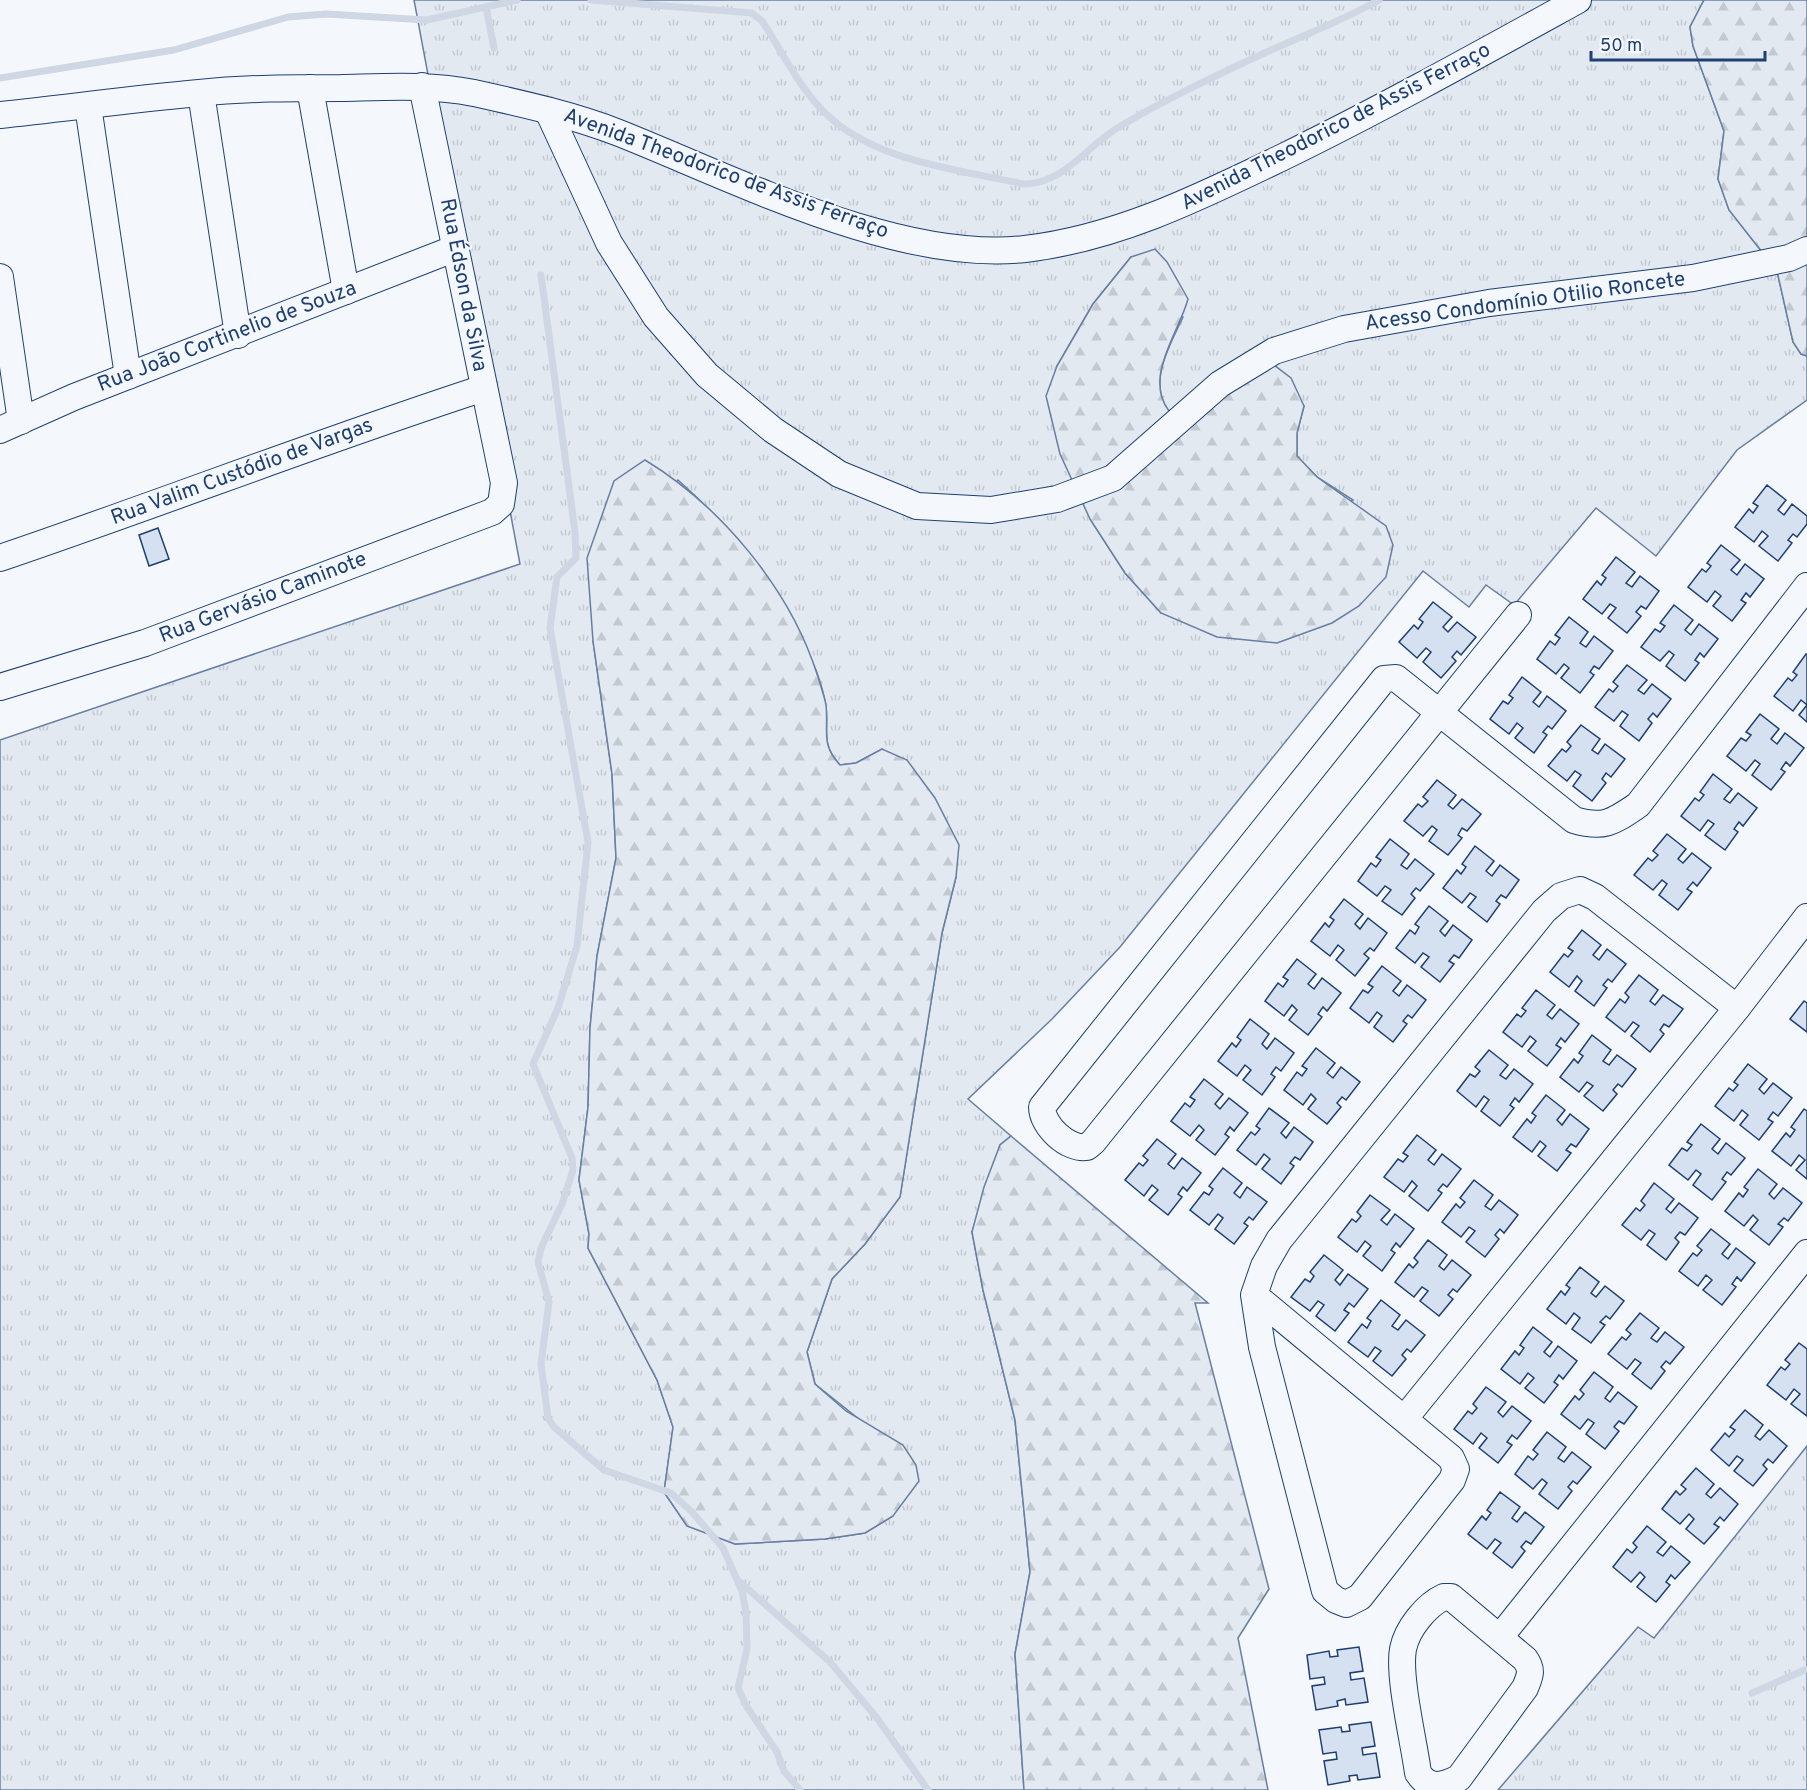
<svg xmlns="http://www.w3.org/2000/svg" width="1807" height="1790" font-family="Overpass,sans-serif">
<defs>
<pattern id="grass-tufts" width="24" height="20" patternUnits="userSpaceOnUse" patternTransform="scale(1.5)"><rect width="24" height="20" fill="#e3e9f0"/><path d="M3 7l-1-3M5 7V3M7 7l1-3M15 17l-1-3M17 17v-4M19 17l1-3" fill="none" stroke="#c2c9d1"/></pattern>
<pattern id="forest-firs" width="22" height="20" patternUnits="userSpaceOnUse" patternTransform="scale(1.5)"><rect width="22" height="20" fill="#e3e9f0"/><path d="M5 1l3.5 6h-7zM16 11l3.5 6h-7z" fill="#c2c9d1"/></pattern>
</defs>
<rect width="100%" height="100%" fill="#f4f7fb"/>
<g fill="url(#grass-tufts)" stroke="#687fa3" stroke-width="1.5" fill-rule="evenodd">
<path d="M414,0H1704L1690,27L1693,46L1724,131L1718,179L1729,210L1777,271L1793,342L1801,354L1807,356V400L1737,450L1656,556L1596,508L1514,605L1486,585L1469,607L1423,571L1120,947L1052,1019L968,1099L1011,1136L1000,1145L972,1232L983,1290L1015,1420L1030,1572L1015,1654L1024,1790H0V740L520,564ZM1131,257L1183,317C1170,345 1147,382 1169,412L1304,406L1297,433V456L1317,477L1353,500L1161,613L1125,573L1090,519L1057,366L1093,304ZM678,480C740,535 784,593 816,670C820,681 824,694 826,706C829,731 820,743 840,765L856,763L882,749L956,877L942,933L900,1197L865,1244L832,1279L807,1352L815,1384L865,1424L893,1516L865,1533L825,1539L735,1544L687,1526L664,1492L673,1427L657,1380L588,1248L589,1234L579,1180L588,1107L590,1028L597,956L616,858L612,774L593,641Z"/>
<path d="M1807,1446V1790H1498L1638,1627L1654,1638Z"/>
</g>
<g fill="url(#forest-firs)" stroke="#687fa3" stroke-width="1.5">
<path d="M1704,0H1807V356L1801,354L1793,342L1777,271L1729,210L1718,179L1724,131L1693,46L1690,27Z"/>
<path d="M1155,249L1167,262L1188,299C1179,333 1143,377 1169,411L1270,362L1291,378L1304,406L1297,433V456L1317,477L1386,526L1393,545L1386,577L1359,606L1332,623L1277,643L1217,637L1161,613L1125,573L1090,519L1060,454L1046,396L1057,366L1093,304L1131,257Z"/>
<path d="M645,460C721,506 790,589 817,674C820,684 824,695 826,705C829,731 820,744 840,765L856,763L882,749L907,760L935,798L959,845L956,877L942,933L900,1197L865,1244L832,1279L807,1352L815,1384L846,1411L903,1445L916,1465L919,1481L893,1516L865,1533L825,1539L735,1544L687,1526L664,1492L673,1427L657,1380L588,1248L589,1234L579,1180L588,1107L590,1028L597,956L616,858L612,774L593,641L587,558L614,481Z"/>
<path d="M1011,1136L1208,1303H1195L1269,1589L1238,1638L1268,1790H1024L1015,1654L1030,1572L1015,1420L983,1290L972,1232L984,1187L1000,1145Z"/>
</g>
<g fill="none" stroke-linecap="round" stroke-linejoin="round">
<g stroke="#cfd7e4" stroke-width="7">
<path d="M591,0L752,13L762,21C781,50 799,87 824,112C874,162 957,169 1023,184C1065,184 1086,146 1119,127C1164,100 1211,78 1258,56C1299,37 1340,22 1379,0"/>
<path d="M486,7L494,48"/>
<path d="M0,78L174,50L288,17L326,14L427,20L517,0"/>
<path d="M541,275L575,532L576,558L557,577L550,628L588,842L577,946L558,1008L533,1064L572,1158L573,1170L562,1204L541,1248L538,1262L549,1302L541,1364L548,1418L554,1427L604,1470L671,1493L692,1512L723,1548L742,1591L746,1612L747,1649L738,1688L747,1707L777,1752L784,1771L800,1790"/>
<path d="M740,1582L830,1662L877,1718L928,1790"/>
<path d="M1752,1693L1807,1669"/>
</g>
</g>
<g fill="#d5e0f0" stroke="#1d3f73" stroke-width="1.5">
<path d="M1767,485L1786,500L1778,510L1784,515L1792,504L1807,516V524L1797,537L1793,534L1788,540L1792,543L1778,561L1759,546L1768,536L1762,531L1754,542L1735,527L1749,509L1753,513L1758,506L1753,503Z"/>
<path d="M158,528L169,559L149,566L139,535Z"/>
<path d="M1721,545L1740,560L1731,570L1737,575L1745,564L1764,579L1750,597L1746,593L1741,600L1746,603L1732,621L1713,606L1721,596L1715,591L1707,602L1688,587L1702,569L1706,572L1711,566L1707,563Z"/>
<path d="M1616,557L1635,572L1626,583L1632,587L1640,576L1659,591L1646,609L1641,606L1636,612L1641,616L1627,633L1608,618L1616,608L1610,604L1602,614L1583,599L1597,581L1601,585L1606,578L1602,575Z"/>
<path d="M1433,602L1452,617L1443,627L1448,632L1457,622L1476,637L1461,655L1457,651L1452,657L1456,661L1441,678L1423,662L1431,652L1426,648L1417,658L1399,642L1414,625L1418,629L1423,622L1419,619Z"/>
<path d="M1674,605L1693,620L1685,630L1691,635L1699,624L1718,639L1704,657L1700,653L1695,660L1699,663L1685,681L1666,666L1674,655L1669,651L1660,661L1641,647L1655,629L1660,632L1665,626L1660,623Z"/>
<path d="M1569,617L1588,632L1580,643L1586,647L1594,636L1613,651L1599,669L1594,666L1590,672L1594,675L1580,693L1561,678L1569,668L1564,664L1556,674L1537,659L1550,641L1555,645L1560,638L1555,635Z"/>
<path d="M1806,654H1807V722L1799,715L1807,705L1801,700L1793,711L1774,696L1788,678L1792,681L1797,675L1793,672Z"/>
<path d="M1627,665L1647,680L1638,690L1644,694L1652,684L1671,699L1657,717L1653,713L1648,719L1652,723L1639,741L1620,726L1628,715L1622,711L1614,721L1595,707L1609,689L1613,692L1618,686L1613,682Z"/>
<path d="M1522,677L1541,692L1533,702L1539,707L1547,696L1566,711L1552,729L1548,726L1543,732L1547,735L1534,753L1515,738L1523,728L1517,723L1509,734L1490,719L1503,701L1508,704L1513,698L1509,695Z"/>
<path d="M1760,714L1779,729L1771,739L1777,744L1785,733L1804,748L1790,766L1786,762L1781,769L1785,772L1771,790L1752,775L1760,764L1755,760L1746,771L1727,756L1741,738L1746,741L1751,735L1746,732Z"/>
<path d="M1581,725L1600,739L1592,750L1598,754L1605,744L1625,759L1611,777L1606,773L1602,779L1606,783L1592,801L1573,786L1581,775L1575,771L1567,781L1548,766L1562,749L1566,752L1571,746L1567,742Z"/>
<path d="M1713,774L1732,789L1724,799L1730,803L1738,793L1757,808L1743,826L1739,822L1734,829L1738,832L1725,850L1705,835L1714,824L1708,820L1700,831L1681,816L1695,798L1699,801L1704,795L1700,792Z"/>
<path d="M1437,780L1456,795L1448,805L1453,809L1462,799L1481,814L1467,831L1462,828L1458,835L1462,838L1448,855L1429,841L1437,830L1432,826L1423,836L1404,821L1418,804L1422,807L1428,801L1423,797Z"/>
<path d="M1667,834L1686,849L1678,859L1683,863L1692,853L1711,868L1697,886L1693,882L1687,889L1692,892L1678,910L1659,895L1667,884L1662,880L1653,890L1634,875L1648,858L1652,861L1658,855L1653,851Z"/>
<path d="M1390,839L1409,854L1401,865L1407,869L1415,859L1434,874L1420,891L1416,888L1411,894L1415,898L1402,915L1382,901L1391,890L1385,886L1377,896L1358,881L1371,863L1376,867L1381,860L1376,857Z"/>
<path d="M1475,846L1494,861L1486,871L1492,876L1500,865L1519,880L1506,898L1501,895L1496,901L1500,904L1487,922L1468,907L1476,897L1470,893L1462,903L1443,888L1457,870L1461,874L1466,867L1462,864Z"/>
<path d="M1344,899L1363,914L1355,924L1360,929L1368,918L1387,933L1374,951L1370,948L1364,954L1369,958L1355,976L1336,960L1344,950L1338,945L1330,956L1311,941L1325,923L1329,927L1334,920L1330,917Z"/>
<path d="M1429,906L1448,921L1440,931L1445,936L1453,925L1472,940L1459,958L1454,955L1449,961L1454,964L1440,982L1421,967L1429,957L1423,953L1415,963L1396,948L1410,930L1415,934L1419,927L1415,924Z"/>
<path d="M1582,930L1601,945L1593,955L1599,960L1607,949L1626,964L1612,982L1608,979L1603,985L1607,988L1594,1006L1575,991L1582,981L1577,976L1569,987L1550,972L1564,954L1568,957L1573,951L1568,948Z"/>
<path d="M1297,959L1316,974L1308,984L1314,989L1322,978L1341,993L1327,1011L1323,1007L1318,1014L1322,1017L1308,1035L1289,1020L1297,1010L1292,1005L1284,1016L1265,1001L1278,983L1283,987L1288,980L1283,977Z"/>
<path d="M1382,966L1401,981L1393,991L1399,996L1407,985L1426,1000L1412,1018L1408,1015L1403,1021L1407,1024L1393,1042L1374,1027L1382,1016L1377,1012L1369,1023L1350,1008L1363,990L1368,993L1373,987L1368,984Z"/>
<path d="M1639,975L1658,990L1650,1001L1655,1005L1663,995L1683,1009L1669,1027L1664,1024L1660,1030L1664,1034L1650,1052L1631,1036L1639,1026L1633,1022L1625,1032L1606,1017L1620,999L1625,1003L1629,997L1625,993Z"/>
<path d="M1536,990L1555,1005L1547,1015L1552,1019L1560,1009L1579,1024L1565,1042L1561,1038L1556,1045L1561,1048L1547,1066L1528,1051L1536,1041L1530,1036L1522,1047L1503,1032L1517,1014L1521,1017L1526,1011L1522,1008Z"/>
<path d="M1804,1001L1807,1003V1032L1790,1019Z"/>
<path d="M1250,1019L1269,1034L1262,1044L1267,1049L1275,1038L1294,1053L1281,1071L1276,1067L1271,1074L1275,1077L1262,1095L1243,1080L1251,1070L1245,1065L1237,1076L1218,1061L1232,1043L1236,1047L1241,1040L1237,1037Z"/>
<path d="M1592,1035L1611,1050L1603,1061L1609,1065L1617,1055L1636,1069L1622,1087L1618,1084L1613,1090L1617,1094L1603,1111L1584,1096L1593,1086L1587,1082L1579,1092L1560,1077L1574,1059L1578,1063L1583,1056L1579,1053Z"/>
<path d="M1316,1048L1335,1063L1327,1073L1333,1078L1341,1067L1360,1082L1346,1100L1342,1097L1337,1103L1341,1107L1327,1124L1308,1109L1316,1099L1311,1094L1303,1105L1284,1090L1297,1072L1302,1076L1307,1069L1302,1066Z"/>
<path d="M1489,1050L1508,1065L1500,1075L1506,1079L1514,1069L1533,1084L1519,1102L1515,1098L1510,1105L1514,1108L1500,1126L1481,1111L1489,1100L1484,1096L1476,1107L1457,1091L1470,1074L1475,1077L1480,1071L1475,1067Z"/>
<path d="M1748,1064L1767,1079L1759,1089L1764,1094L1773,1083L1792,1098L1778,1116L1773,1112L1768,1119L1773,1122L1759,1140L1740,1125L1748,1115L1742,1110L1734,1121L1715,1106L1729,1088L1733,1091L1738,1085L1734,1082Z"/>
<path d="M1204,1079L1223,1094L1215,1104L1220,1109L1229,1098L1248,1113L1234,1131L1230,1127L1225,1134L1229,1137L1215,1155L1196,1140L1204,1130L1199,1125L1190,1136L1171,1121L1185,1103L1190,1107L1195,1100L1190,1097Z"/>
<path d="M1546,1095L1565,1110L1557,1120L1562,1125L1570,1114L1589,1129L1576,1147L1571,1144L1566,1150L1571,1153L1557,1171L1538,1156L1546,1146L1540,1141L1532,1152L1513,1137L1527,1119L1531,1123L1536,1116L1532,1113Z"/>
<path d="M1269,1108L1289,1123L1281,1133L1286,1138L1294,1127L1313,1142L1300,1160L1295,1157L1290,1163L1294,1166L1281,1184L1262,1169L1270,1159L1264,1154L1256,1165L1237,1150L1251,1132L1255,1135L1260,1129L1256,1126Z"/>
<path d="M1804,1109L1807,1111V1179L1796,1170L1805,1160L1799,1155L1791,1166L1772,1151L1786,1133L1790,1137L1795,1130L1791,1127Z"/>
<path d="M1701,1124L1720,1139L1712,1149L1718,1154L1726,1143L1745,1158L1731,1175L1727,1172L1722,1179L1726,1182L1712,1200L1693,1185L1701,1174L1696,1170L1688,1180L1669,1165L1682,1148L1687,1151L1692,1145L1687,1142Z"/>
<path d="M1417,1135L1436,1150L1428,1160L1434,1165L1442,1154L1461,1169L1447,1187L1443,1184L1438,1190L1442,1193L1428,1211L1409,1196L1417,1186L1412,1181L1404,1192L1384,1177L1398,1159L1403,1162L1408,1156L1403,1153Z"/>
<path d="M1157,1139L1176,1154L1168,1164L1174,1169L1182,1158L1201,1173L1187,1191L1183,1187L1178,1194L1182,1197L1168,1215L1149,1200L1158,1190L1152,1185L1144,1196L1125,1180L1139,1163L1143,1166L1148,1160L1143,1156Z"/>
<path d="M1223,1168L1242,1183L1234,1193L1240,1198L1247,1187L1267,1202L1253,1220L1249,1217L1244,1223L1248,1226L1234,1244L1215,1229L1223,1218L1218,1214L1209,1225L1190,1210L1204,1192L1209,1195L1213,1189L1209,1186Z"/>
<path d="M1758,1169L1777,1184L1769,1194L1774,1199L1783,1188L1802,1203L1788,1221L1784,1218L1778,1224L1783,1227L1769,1245L1750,1230L1758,1220L1753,1215L1744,1226L1725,1211L1739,1193L1743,1197L1748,1190L1744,1187Z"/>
<path d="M1474,1180L1493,1195L1485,1206L1491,1210L1499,1200L1518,1215L1504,1233L1500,1229L1495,1235L1499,1239L1485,1257L1466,1242L1475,1231L1469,1227L1461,1237L1442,1222L1456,1204L1460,1208L1465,1202L1460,1198Z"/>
<path d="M1654,1183L1674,1199L1666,1209L1671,1213L1679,1203L1698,1218L1685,1235L1680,1232L1675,1238L1679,1242L1666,1260L1647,1245L1655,1234L1649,1230L1641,1240L1622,1225L1636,1208L1640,1211L1645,1205L1641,1201Z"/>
<path d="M1370,1195L1390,1210L1381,1220L1387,1225L1395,1214L1414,1229L1400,1247L1396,1243L1391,1250L1395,1253L1382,1271L1363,1256L1371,1246L1365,1241L1357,1252L1338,1237L1352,1219L1356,1222L1361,1216L1357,1212Z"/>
<path d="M1711,1229L1730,1244L1722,1254L1728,1259L1736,1248L1755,1263L1741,1281L1737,1277L1732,1284L1736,1287L1722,1305L1703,1290L1712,1280L1706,1275L1698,1286L1679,1271L1693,1253L1697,1256L1702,1250L1697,1246Z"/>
<path d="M1428,1240L1447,1255L1439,1266L1444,1270L1452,1260L1471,1275L1457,1292L1453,1289L1448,1295L1453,1299L1439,1316L1420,1301L1428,1291L1422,1287L1414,1297L1395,1282L1409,1264L1413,1268L1418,1262L1414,1258Z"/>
<path d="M1324,1255L1343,1270L1335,1280L1340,1285L1348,1274L1368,1289L1354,1307L1349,1303L1344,1310L1349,1313L1335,1331L1316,1316L1324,1305L1318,1301L1310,1311L1291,1297L1305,1279L1310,1282L1314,1276L1310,1272Z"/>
<path d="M1580,1267L1599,1282L1591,1293L1596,1297L1605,1286L1624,1301L1610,1319L1606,1316L1600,1322L1605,1325L1591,1343L1572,1329L1580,1318L1574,1313L1566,1324L1547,1309L1561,1291L1565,1295L1570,1288L1566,1285Z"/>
<path d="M1381,1300L1400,1315L1392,1326L1398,1330L1406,1320L1425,1335L1411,1352L1407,1349L1402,1355L1406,1359L1392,1376L1373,1361L1381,1351L1375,1347L1368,1357L1348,1342L1362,1324L1367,1328L1371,1321L1367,1318Z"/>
<path d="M1640,1313L1659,1328L1651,1338L1657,1342L1665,1332L1684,1347L1670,1364L1666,1361L1661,1367L1665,1371L1651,1389L1632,1374L1641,1363L1635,1359L1627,1369L1608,1354L1622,1337L1626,1340L1631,1334L1626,1330Z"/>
<path d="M1533,1327L1552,1342L1544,1352L1550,1357L1558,1346L1577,1361L1563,1379L1559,1375L1554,1382L1558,1385L1544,1403L1525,1388L1534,1378L1528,1373L1520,1384L1501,1369L1515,1351L1519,1355L1524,1348L1520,1345Z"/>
<path d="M1799,1343L1807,1349V1416L1791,1404L1800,1394L1794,1389L1786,1400L1767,1385L1781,1367L1785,1370L1790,1364L1785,1360Z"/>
<path d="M1594,1372L1613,1387L1605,1398L1610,1402L1618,1392L1637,1407L1624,1424L1619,1421L1614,1427L1619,1431L1605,1449L1586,1434L1594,1423L1588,1419L1580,1429L1561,1414L1575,1396L1579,1400L1584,1394L1580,1390Z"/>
<path d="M1486,1387L1506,1402L1498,1412L1503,1417L1512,1406L1531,1421L1517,1439L1512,1435L1507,1442L1512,1445L1498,1463L1479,1448L1487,1438L1481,1433L1473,1444L1454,1429L1468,1411L1472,1414L1477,1408L1473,1404Z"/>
<path d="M1745,1410L1763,1425L1755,1436L1760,1440L1769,1430L1787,1446L1773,1463L1768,1459L1763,1465L1767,1469L1753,1486L1734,1471L1743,1460L1737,1456L1729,1466L1711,1450L1725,1433L1729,1437L1735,1430L1730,1427Z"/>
<path d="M1547,1432L1566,1447L1558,1458L1564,1462L1572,1452L1591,1467L1577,1484L1573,1481L1568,1487L1572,1491L1558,1509L1539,1494L1547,1483L1542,1479L1533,1489L1515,1474L1528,1456L1533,1460L1538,1454L1533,1450Z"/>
<path d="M1696,1468L1714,1484L1706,1494L1711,1498L1720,1488L1738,1504L1724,1521L1720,1517L1714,1524L1719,1527L1704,1544L1686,1529L1694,1519L1689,1514L1680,1524L1662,1509L1676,1491L1680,1495L1686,1489L1681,1485Z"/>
<path d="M1500,1492L1520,1507L1512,1518L1517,1522L1525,1512L1544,1527L1531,1544L1526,1541L1521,1547L1525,1551L1512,1568L1493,1553L1501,1543L1495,1539L1487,1549L1468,1534L1482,1516L1486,1520L1491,1513L1487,1510Z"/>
<path d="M1647,1526L1666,1542L1657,1552L1663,1556L1671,1546L1690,1562L1675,1579L1671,1575L1666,1582L1670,1585L1656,1602L1637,1587L1645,1577L1640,1572L1631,1582L1613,1567L1627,1549L1632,1553L1637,1547L1633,1543Z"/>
<path d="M1359,1647L1363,1671L1350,1673L1351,1680L1364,1678L1368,1702L1346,1705L1345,1699L1337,1701L1338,1706L1316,1710L1312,1686L1325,1684L1324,1677L1310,1679L1307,1655L1329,1651L1330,1657L1338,1656L1337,1650Z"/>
<path d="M1371,1722L1375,1746L1362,1748L1363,1755L1376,1753L1380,1777L1358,1780L1357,1775L1349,1776L1350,1781L1328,1785L1324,1761L1337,1759L1336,1752L1323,1754L1319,1730L1341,1727L1342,1732L1350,1731L1349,1725Z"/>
</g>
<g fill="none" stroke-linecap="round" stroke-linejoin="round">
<defs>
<g id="minor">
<path d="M310,88L346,291"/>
<path d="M201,93L238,335"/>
<path d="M88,106L128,376"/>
<path d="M548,111L609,243L656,317L707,375L773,430L839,474L917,506L991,510L1057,499L1113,478L1220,384L1274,351L1344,329L1489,303L1693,278L1789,258L1807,250"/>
<path d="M0,115C66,108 133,99 199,93C246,88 294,88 341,88C386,87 430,84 474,93C523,104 573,115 619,133C735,179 898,263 1025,249C1118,238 1200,197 1283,157C1383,108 1480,54 1578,0"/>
<path d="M0,277L21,421"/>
<path d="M0,430L74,397L456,248"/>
<path d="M0,558C162,503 321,441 484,388"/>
<path d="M1518,615L1093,1142L1087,1147C1068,1150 1042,1126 1042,1107L1384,679L1396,678L1574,820C1604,829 1613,822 1638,805L1807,586"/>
<path d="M0,687L145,643L492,512L501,504L504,483L422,86"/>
<path d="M1254,1295L1451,1458L1456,1469L1452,1480L1360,1597L1346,1604L1336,1600L1325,1591L1262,1347L1254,1295L1264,1266L1279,1240L1544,911L1561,896L1580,890L1595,897L1737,1008"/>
<path d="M1405,1418L1737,1008L1807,917"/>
<path d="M1444,1597H1451L1525,1659C1533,1670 1530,1676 1525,1688L1459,1778C1443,1786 1429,1790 1418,1773C1414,1742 1398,1677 1403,1649C1407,1629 1426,1605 1444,1597Z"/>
<path d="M1500,1637L1807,1253"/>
</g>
</defs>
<use href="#minor" stroke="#1d3f73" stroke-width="28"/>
<use href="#minor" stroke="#f4f7fb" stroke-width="26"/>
</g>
<g text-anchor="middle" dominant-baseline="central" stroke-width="4.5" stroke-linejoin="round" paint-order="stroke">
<g font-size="21" fill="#1d3f73" stroke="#f4f7fb">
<text transform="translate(1336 127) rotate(-27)">Avenida Theodorico de Assis Ferraço</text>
<text transform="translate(726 174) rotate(20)">Avenida Theodorico de Assis Ferraço</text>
<text transform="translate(463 285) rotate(79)">Rua Édson da Silva</text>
<text transform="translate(1525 302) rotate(-8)">Acesso Condomínio Otilio Roncete</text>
<text transform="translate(227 337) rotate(-21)">Rua João Cortinelio de Souza</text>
<text transform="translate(242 472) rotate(-20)">Rua Valim Custódio de Vargas</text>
<text transform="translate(263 598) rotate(-21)">Rua Gervásio Caminote</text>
</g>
</g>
<path d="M1591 51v9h174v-9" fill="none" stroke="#1d3f73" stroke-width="3"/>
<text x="1600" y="51" font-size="18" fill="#1d3f73" stroke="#f4f7fb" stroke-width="4.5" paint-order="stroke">50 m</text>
</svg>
